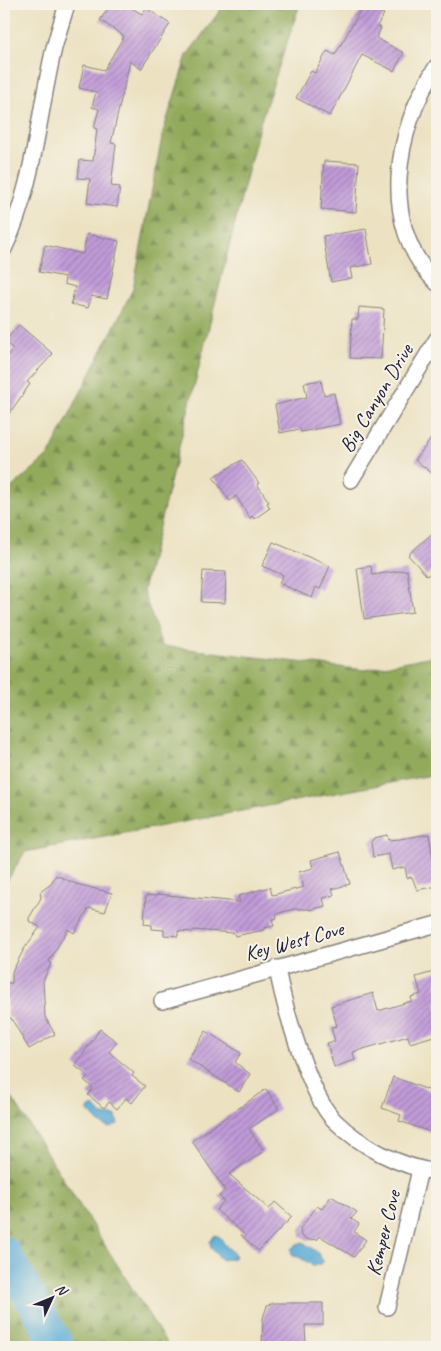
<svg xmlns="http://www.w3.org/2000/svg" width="441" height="1351" font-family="Caveat,sans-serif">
<defs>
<pattern id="forest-firs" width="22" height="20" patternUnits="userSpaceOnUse" patternTransform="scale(1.25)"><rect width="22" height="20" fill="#92aa5c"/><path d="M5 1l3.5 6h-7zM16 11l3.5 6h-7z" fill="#778a4d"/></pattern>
<pattern id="building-hatch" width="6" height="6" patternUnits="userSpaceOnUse" patternTransform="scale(1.25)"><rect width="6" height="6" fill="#c19bd8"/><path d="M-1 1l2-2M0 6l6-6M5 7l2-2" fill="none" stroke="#9c7eb0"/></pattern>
</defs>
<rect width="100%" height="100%" fill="#f7f3e8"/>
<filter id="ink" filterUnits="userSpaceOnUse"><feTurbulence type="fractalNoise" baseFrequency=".02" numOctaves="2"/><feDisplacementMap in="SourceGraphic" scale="10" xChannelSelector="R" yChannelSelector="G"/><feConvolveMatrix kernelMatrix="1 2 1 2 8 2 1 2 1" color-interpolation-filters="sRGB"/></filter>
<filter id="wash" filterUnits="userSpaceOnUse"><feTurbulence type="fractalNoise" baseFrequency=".0096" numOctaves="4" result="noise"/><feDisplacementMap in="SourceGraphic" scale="20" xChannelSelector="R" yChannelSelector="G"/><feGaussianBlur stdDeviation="1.12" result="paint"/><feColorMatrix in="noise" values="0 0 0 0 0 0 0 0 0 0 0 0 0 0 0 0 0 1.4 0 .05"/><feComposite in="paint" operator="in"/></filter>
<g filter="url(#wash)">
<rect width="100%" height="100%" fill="#ece2c2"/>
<g fill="url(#forest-firs)" stroke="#5a664c">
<path d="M225,4H300L260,123L143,591L162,646L365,670L437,655V774L25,852L4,886V494L49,455L133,289L163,132L187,55Z"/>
<path d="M4,1085L169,1347H4Z"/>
</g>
<g fill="#59aad4" stroke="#3e6688">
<path d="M94,1106L102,1115L116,1116L118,1124L109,1128L98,1122L88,1111V1109Z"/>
<path d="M215,1235L220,1237L225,1245L235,1254L234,1258L222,1260L211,1248L210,1242Z"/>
<path d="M303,1242L317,1252L323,1261L319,1265H312L299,1257L292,1256L291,1249L297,1244Z"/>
</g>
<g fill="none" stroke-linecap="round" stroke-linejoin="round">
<path stroke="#59aad4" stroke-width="32" d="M4,1252L59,1347"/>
</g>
<g id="blocks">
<g fill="url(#building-hatch)">
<path d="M111,4H124L142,14L146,8L170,24L141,69L130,61L111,143L116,144L111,186L120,187L117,207L87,203L90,179L78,178L80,160L93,161L97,129L94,128L99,109L92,107L96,92L79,88L84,65L104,70L124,36L100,20Z"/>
<path d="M364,4L384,14L377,26L381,28L376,38L404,53L394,71L362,55L330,116L296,98L311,71L315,73L327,51L335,55Z"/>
<path d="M324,161L359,163L356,212L321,209Z"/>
<path d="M366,229L372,264L350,268L352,278L331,282L323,236Z"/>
<path d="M87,234L119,241L107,299L91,296L88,308L71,304L75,287L64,284L65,277L39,272L45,245L83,254Z"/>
<path d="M359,307L384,309L381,359L350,358L352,319H358Z"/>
<path d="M19,325L53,354L27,382L30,384L4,421V359L13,349L5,341Z"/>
<path d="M321,380L324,395L334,393L340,424L301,432L300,429L280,433L275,405L307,397L304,383Z"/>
<path d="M437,431V477L415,460Z"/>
<path d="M242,460L259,483L257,484L269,502L267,503L270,508L254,519L252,516L250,518L236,496L230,501L213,477Z"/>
<path d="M437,529V567L427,576L408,555Z"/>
<path d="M273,542L330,566L320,589L316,587L312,598L279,583L283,575L262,566Z"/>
<path d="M371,566L372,575L407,570L413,612L364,619L357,568Z"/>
<path d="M203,571L226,572L225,603L201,602Z"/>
<path d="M429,834L437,886L417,890L412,877L407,878L405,867L392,870L389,854L373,857L371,842L374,838L387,835L388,840L400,839Z"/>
<path d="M340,852L350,884L332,889L334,895L323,898L325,906L310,910V909H294L276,914L277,918L272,919L274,926L264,928V930L235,936L234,933L193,930V932L178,931V936L164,935V930L152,929V925L144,924L146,895L156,896L157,894L240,902L238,896L270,887L272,895L304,887L299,872L313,868L311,860Z"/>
<path d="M56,875L76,884L112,893L105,912L89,908L74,933L68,929L49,961L51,963L43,981L45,1017L55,1034L29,1049L11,1018H8L6,983H12V972L24,949L40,927L29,921V918L41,898L40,892L50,885Z"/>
<path d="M437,971V1035L410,1043L408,1036L353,1052L355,1060L334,1067L327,1043L335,1041L331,1027L337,1026L331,1006L373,993L378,1011L412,1001L411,997L421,994L416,977Z"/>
<path d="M100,1029L117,1042L109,1052L134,1073L132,1076L145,1086L132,1103L126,1098L117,1109L109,1102L104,1108L88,1095L93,1088L84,1080L88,1076L75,1066Z"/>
<path d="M206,1031L241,1053L235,1062L250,1074L239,1092L188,1059Z"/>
<path d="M393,1077L437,1093V1127L433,1126L431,1132L399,1121L401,1115L382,1108Z"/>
<path d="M266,1089L279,1109L249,1129L264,1151L229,1174L269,1209L275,1202L292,1217L258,1251L241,1235L243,1233L216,1210L224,1201L219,1196L225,1190L192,1141Z"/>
<path d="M331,1196L357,1212L351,1219L359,1224L354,1232L366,1240L354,1257L320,1236L318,1239L308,1240L301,1236L300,1229L317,1206L322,1209Z"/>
<path d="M272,1303H323V1325H305L306,1347H262L263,1318L267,1306Z"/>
</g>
</g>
</g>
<g filter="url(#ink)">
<use href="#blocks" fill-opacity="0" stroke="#87827e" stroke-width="1"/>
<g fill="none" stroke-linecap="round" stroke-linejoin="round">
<defs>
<g id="minor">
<path d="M437,66C395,128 378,226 437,283"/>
<path d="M4,249C34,186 38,116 54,48C58,33 63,18 67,4"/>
<path d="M351,480L437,339"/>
<path d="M277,968C283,1003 309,1095 334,1120C360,1146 400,1167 437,1172"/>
<path d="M162,1001L437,924"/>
<path d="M387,1307L420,1170"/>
</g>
</defs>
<use href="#minor" stroke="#87827e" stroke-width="18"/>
<use href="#minor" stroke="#fff" stroke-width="15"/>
</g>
</g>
<g text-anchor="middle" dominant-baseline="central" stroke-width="4" stroke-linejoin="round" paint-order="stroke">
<g font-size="21" fill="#22223b" stroke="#f7f3e8">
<text transform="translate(376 398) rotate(-59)">Big Canyon Drive</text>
<text transform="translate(294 941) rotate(-15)">Key West Cove</text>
<text transform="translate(383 1233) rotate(-76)">Kemper Cove</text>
</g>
</g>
<rect width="441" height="1351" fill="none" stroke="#f7f3e8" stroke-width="20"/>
<g transform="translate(52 1298) rotate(46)" stroke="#f7f3e8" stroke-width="4" paint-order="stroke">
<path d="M0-4L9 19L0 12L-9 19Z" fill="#22223b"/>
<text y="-8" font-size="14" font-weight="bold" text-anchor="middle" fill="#22223b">N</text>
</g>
</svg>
